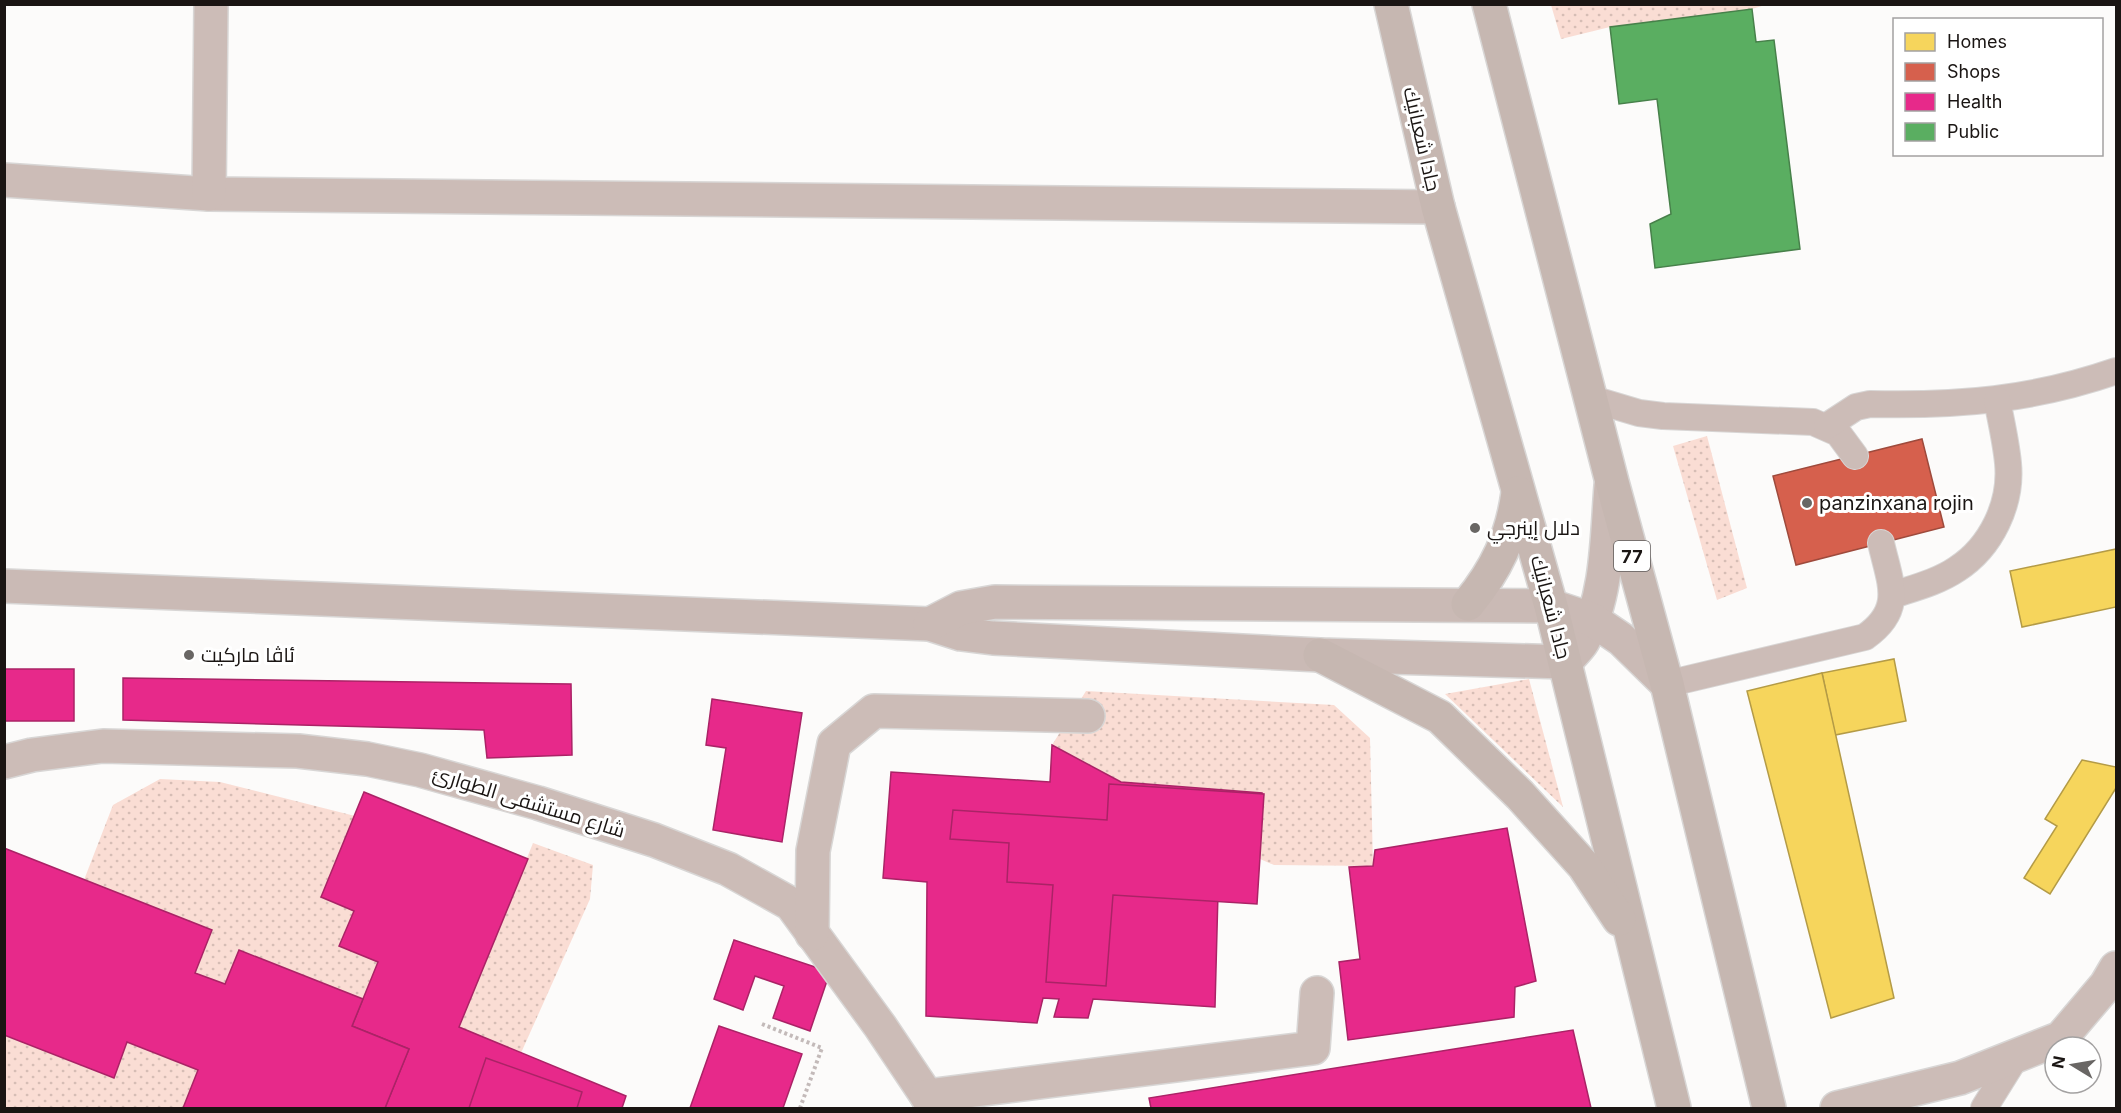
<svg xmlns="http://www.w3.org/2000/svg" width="2121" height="1113" font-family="Inter,Cairo,sans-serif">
<defs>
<pattern id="grass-dots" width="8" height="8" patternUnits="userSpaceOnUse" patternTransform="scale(1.5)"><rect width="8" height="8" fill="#faddd4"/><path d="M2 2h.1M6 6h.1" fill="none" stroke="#d6bdb5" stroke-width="1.8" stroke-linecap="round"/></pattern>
</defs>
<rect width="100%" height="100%" fill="#fcfbfa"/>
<g fill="url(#grass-dots)">
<path d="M1551,5V4L1765,5L1752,9L1610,27L1561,39Z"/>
<path d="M1707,436L1747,588L1717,600L1673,446Z"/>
<path d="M1529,679L1563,807L1445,694Z"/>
<path d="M1086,691L1334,705L1370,738L1373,866L1274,865L1260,859L1264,794L1121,785L1052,745Z"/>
<path d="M160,779L220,782L355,816L321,897L354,911L340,946L378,962L363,999L239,950L225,984L195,973L212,930L84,880L113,805Z"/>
<path d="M533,843L593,865L590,899L521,1053L459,1027Z"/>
<path d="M4,1035L113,1078L127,1042L198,1070L183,1108H5Z"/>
</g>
<g fill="#f6d55c" stroke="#b49b46" stroke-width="1.5">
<path d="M2116,549V607L2022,627L2010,571Z"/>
<path d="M1894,659L1906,721L1835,735L1822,673Z"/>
<path d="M1822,673L1894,998L1831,1018L1747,691Z"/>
<path d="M2082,760L2116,767V788L2050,894L2024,878L2057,826L2045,819Z"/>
</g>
<path fill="#d6604d" stroke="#9e4a3c" stroke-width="1.5" d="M1922,439L1944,527L1796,565L1773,476Z"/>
<g fill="#e7298a" stroke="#aa2366" stroke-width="1.5">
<rect x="4" y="669" width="70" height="52"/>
<path d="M123,678L571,684L572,755L487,758L484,730L123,720Z"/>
<path d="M712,699L802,713L782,842L713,830L726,748L706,745Z"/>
<path d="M1052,745L1121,782L1262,793L1256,892L1218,893L1215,1007L1093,999L1088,1018L1054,1017L1059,999L1043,998L1037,1023L926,1016L927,882L883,878L891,772L1050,782Z"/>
<path d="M1109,784L1264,794L1257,904L1113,895L1106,986L1046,982L1053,885L1007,882L1009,843L950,839L953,810L1107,820Z"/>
<path d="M364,792L528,859L459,1027L626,1096L622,1108H385L409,1049L352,1026L378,962L339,946L354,911L321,897Z"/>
<path d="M1507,828L1536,981L1515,987L1514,1017L1348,1040L1339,962L1360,959L1349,867L1373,866L1375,850Z"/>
<path d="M4,848L212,930L195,973L225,984L239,950L363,999L352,1026L409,1049L385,1108H183L198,1070L127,1042L114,1078L4,1035Z"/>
<path d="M734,940L830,972L810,1031L773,1018L784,986L755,976L743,1010L714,999Z"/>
<path d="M719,1026L802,1054L783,1108H690Z"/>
<path d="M1573,1030L1591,1108H1151L1149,1098Z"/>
<path d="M486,1058L582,1092L577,1108H469Z"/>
</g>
<path fill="#5aae61" stroke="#47804a" stroke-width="1.5" d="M1752,9L1756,42L1774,40L1800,249L1655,268L1650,224L1671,214L1657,99L1619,104L1610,27Z"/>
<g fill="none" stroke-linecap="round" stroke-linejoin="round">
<defs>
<g id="lane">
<path d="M1592,399L1639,413L1663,416L1813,422L1838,433L1855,456"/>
<path d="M1827,426L1856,407L1870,404C1958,406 2032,400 2116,371"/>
<path d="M1893,595C1914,588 1938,582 1957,569C1991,547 2012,504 2008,463C2006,442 2001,421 1997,400"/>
<path d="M1667,684L1865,637C1905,609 1890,583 1881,543"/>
<path d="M1984,1108L2017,1055"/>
</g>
<g id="street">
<path d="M4,180L209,194L1438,207"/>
<path d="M209,194L211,4"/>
<path d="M4,762L32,755L103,746L298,751L367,759L420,770L538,803L654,840L728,869L791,904L880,1026L935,1108"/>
<path d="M812,934L813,851L834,744L874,711L1088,716"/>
<path d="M927,1096L1313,1048L1317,993"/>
<path d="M1837,1108L1960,1078L2061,1038L2106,985L2116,968"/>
</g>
<g id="secondary">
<path d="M4,586L930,624L961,634L993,638L1320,655L1565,662C1571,655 1579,648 1583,641C1608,596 1607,535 1611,486"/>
<path d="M930,624L961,608L995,602L1551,606L1593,620L1621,639L1667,684"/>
</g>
<g id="highway">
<path d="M1391,4L1438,207L1551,606L1674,1108"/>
<path d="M1489,4L1612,482L1667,684L1769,1108"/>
<path d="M1468,604C1496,570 1512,537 1518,493"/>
<path d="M1320,655L1440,717L1520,795L1584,866L1619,919"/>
</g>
</defs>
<use href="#lane" stroke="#d8d6d5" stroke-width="28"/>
<use href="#street" stroke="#d8d6d5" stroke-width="36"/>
<use href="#secondary" stroke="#d8d6d5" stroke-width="36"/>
<use href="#highway" stroke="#d8d6d5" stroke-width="36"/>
<path stroke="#c3bab9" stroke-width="4" stroke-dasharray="3 3" stroke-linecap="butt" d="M762,1024L822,1048L800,1108"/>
<use href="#lane" stroke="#ccbcb7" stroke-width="26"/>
<use href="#street" stroke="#ccbcb7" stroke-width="33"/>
<use href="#secondary" stroke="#cabab5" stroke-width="33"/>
<use href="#highway" stroke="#c6b7b1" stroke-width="33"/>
</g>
<g fill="#696664" stroke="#fff" stroke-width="2">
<circle cx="1807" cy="503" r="6"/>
<circle cx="1475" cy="528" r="6"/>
<circle cx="189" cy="655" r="6"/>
</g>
<g text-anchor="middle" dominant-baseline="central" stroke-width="6" stroke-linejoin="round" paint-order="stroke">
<rect fill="#fff" stroke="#5f5b5a" stroke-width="1.5" x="1614" y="541" width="36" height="30" rx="4.5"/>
<g font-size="18" font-weight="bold" fill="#1a1513">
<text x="1632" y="556">77</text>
</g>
<g font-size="20" fill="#1a1513" stroke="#fff">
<text transform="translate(1422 139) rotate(77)">جادا شعبانيك</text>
<text transform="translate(1551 607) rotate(75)">جادا شعبانيك</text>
<text transform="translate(529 802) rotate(17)">شارع مستشفى الطوارئ</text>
</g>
<g font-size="20" fill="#1a1513" stroke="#fff" text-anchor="start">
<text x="1819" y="503">panzinxana rojin</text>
<text x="1487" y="528">دلال إينرجي</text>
<text x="201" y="655">ئاڤا ماركيت</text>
</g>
</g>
<rect width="2121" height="1113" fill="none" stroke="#1a1513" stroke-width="12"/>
<rect x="1893" y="18" width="210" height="138" fill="#ffffff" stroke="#a3a1a1" stroke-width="1.5"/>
<rect x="1905" y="33" width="30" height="18" fill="#f6d55c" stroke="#a3a1a1" stroke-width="1.5"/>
<text x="1947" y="48" font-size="18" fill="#1a1513">Homes</text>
<rect x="1905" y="63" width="30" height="18" fill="#d6604d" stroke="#a3a1a1" stroke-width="1.5"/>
<text x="1947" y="78" font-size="18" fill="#1a1513">Shops</text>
<rect x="1905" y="93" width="30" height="18" fill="#e7298a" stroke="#a3a1a1" stroke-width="1.5"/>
<text x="1947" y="108" font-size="18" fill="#1a1513">Health</text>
<rect x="1905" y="123" width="30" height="18" fill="#5aae61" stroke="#a3a1a1" stroke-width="1.5"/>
<text x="1947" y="138" font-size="18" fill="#1a1513">Public</text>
<g transform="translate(2073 1065) rotate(281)"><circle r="28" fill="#ffffff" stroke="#a3a1a1" stroke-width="1.5"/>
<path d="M0-4.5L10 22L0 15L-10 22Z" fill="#696664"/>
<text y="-9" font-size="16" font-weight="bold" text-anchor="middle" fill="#1a1513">N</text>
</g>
</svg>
